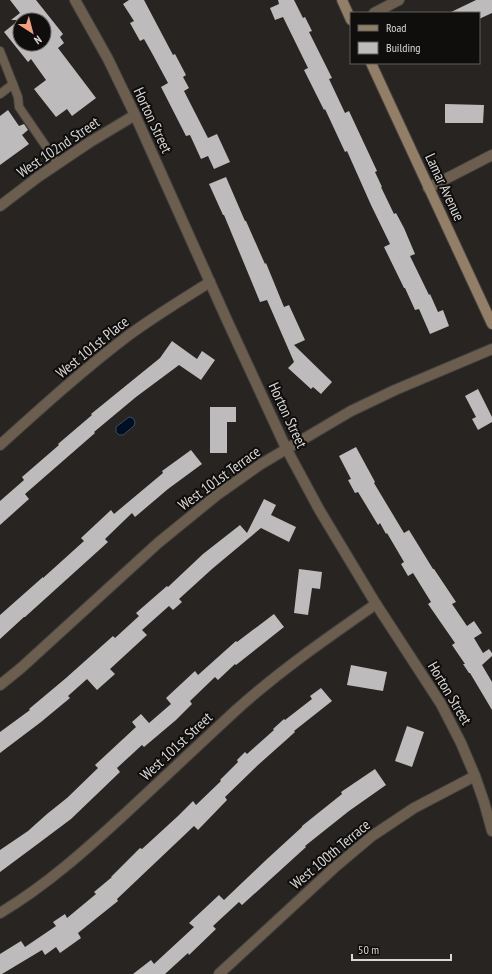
<svg xmlns="http://www.w3.org/2000/svg" width="492" height="974" font-family="'PT Sans Narrow',sans-serif">
<rect width="100%" height="100%" fill="#272422"/>
<path fill="#001024" stroke="#414c5a" d="M129,417L133,418L135,422L134,426L123,435H119L116,432V427Z"/>
<g fill="#bebbbd" fill-rule="evenodd">
<path d="M10,0H36L63,34L60,37L64,43L58,48L96,98L72,116L67,109L56,117L34,89L46,80L31,59L28,62L4,32L19,20H11L20,13ZM20,20H44V44H20Z"/>
<path d="M129,0H144L173,55L175,54L186,75L183,77L189,88L184,91L208,138L217,134L230,162L214,169L208,156L201,159L190,135L186,136L161,87L168,83L153,55L144,39L140,41L130,23L134,21L123,4Z"/>
<path d="M278,0H294L303,18L305,17L312,31L309,32L332,78L329,79L345,113L349,111L377,171L375,172L382,187H381L394,214L396,213L404,228L415,254L410,256L429,295L430,294L438,312L443,310L449,326L430,334L419,309L415,310L405,288H404L384,247L390,244L371,205L347,151L345,152L325,109L324,110L304,70L308,68L283,17L275,20L270,8L279,4Z"/>
<path d="M476,0H492V13L479,19V13H449Z"/>
<path d="M445,104L484,105L483,123H445Z"/>
<path d="M8,110L19,126L24,124L28,130L22,135L29,144L0,165V116Z"/>
<path d="M226,177L245,221H246L265,264L266,263L284,307L289,305L305,340L294,345L332,382L321,394L313,387L311,389L288,368L294,362L267,300L260,302L224,215H223L209,184Z"/>
<path d="M172,341L197,359L202,351L215,360L201,380L179,365L136,397L94,432L95,433L25,494L29,499L0,525V501L24,480L22,477L59,445L58,444L92,415L91,414L160,358Z"/>
<path d="M478,389L492,417V422L478,430L472,419L476,417L465,396Z"/>
<path d="M210,407H236V422H227V453H210Z"/>
<path d="M356,447L375,482L374,483L404,533L409,530L433,569H434L456,602L452,604L467,626L474,621L482,633L474,638L483,653L489,649L492,653V656L482,665L492,682V710L470,673H469L463,664H465L452,645L455,643L428,604L431,602L413,573L408,576L401,564L404,562L387,533L386,534L380,523L378,525L358,492L355,493L348,480L351,479L339,456Z"/>
<path d="M191,450L202,464L168,489L135,517L132,513L105,539L108,542L25,617H24L0,639V615L43,577V578L84,541L81,538L111,510L114,514L163,473L162,471Z"/>
<path d="M264,499L276,505L271,515L296,527L289,542L261,528L212,569L179,599L182,602L173,610L169,606L142,630L147,635L110,669L115,674L97,690L87,679L68,696L70,698L41,722L0,753V732L30,710L29,709L66,678L113,636L115,638L139,616L136,613L167,586L168,587L203,554L240,525L247,533Z"/>
<path d="M299,569L322,572L320,589L312,588L308,615L294,613Z"/>
<path d="M274,614L284,627L236,665L235,664L218,680L215,677L190,701L192,704L176,720L144,747L142,745L117,768L120,772L71,819L39,843L0,872V850L28,831L47,814L67,798L98,768L95,765L136,727L132,722L141,714L149,723L171,704L166,698L195,671L198,675L236,641L237,642Z"/>
<path d="M351,665L387,672L383,691L347,685Z"/>
<path d="M321,688L332,701L294,731L295,732L285,741L258,765L225,797L227,800L198,830L194,826L117,899L118,901L78,933L81,938L60,953L56,947L45,955L42,950L2,974H0V954L21,941L25,947L56,926L53,922L65,914L67,918L96,894L94,892L112,877H111L140,848L142,849L178,816L193,801L196,805L221,781L220,780L238,762L237,760L245,752L247,754L274,730L273,729L284,719L285,720L312,699L310,696Z"/>
<path d="M407,726L424,732L412,767L395,761Z"/>
<path d="M375,769L386,785L349,811L305,846L306,847L242,905L239,902L213,926L216,929L189,955L188,953L165,974H133L151,960L154,964L194,927L189,923L219,895L224,900L266,860L302,827V826L342,794L341,792Z"/>
</g>
<g fill="none" stroke-linecap="round" stroke-linejoin="round">
<defs>
<g id="lane">
<path d="M0,51L18,97L19,107L58,164"/>
<path d="M0,94L13,84"/>
</g>
<g id="street">
<path d="M75,0L108,59L135,115L226,318L286,448L320,511L376,604L441,704L461,743L475,776L484,802L492,831"/>
<path d="M374,13L399,0"/>
<path d="M428,188L492,155"/>
<path d="M0,206L38,177L90,142L135,115"/>
<path d="M0,445C42,407 84,369 129,335C155,316 183,299 210,282"/>
<path d="M0,685L21,668L158,543L217,495L261,464L351,411L395,390L492,349"/>
<path d="M0,913C47,885 88,848 128,811C163,778 199,745 234,712C278,672 327,638 376,604"/>
<path d="M219,974L334,868L372,836L414,808L475,776"/>
</g>
<g id="secondary">
<path d="M342,0L351,20"/>
<path d="M371,63L492,324"/>
</g>
</defs>
<use href="#lane" stroke="#44413f" stroke-width="10"/>
<use href="#street" stroke="#44413f" stroke-width="12"/>
<use href="#secondary" stroke="#44413f" stroke-width="12"/>
<use href="#lane" stroke="#6b5e4f" stroke-width="8"/>
<use href="#street" stroke="#6b5e4f" stroke-width="10"/>
<use href="#secondary" stroke="#937e67" stroke-width="10"/>
</g>
<g text-anchor="middle" dominant-baseline="central" stroke-width="4" stroke-linejoin="round" paint-order="stroke">
<g font-size="15" fill="#dad8d7" stroke="#0f0e0d">
<text transform="translate(153 120) rotate(65)">Horton Street</text>
<text transform="translate(58 147) rotate(-34)">West 102nd Street</text>
<text transform="translate(445 187) rotate(65)">Lamar Avenue</text>
<text transform="translate(92 347) rotate(-39)">West 101st Place</text>
<text transform="translate(288 415) rotate(65)">Horton Street</text>
<text transform="translate(219 478) rotate(-36)">West 101st Terrace</text>
<text transform="translate(450 693) rotate(59)">Horton Street</text>
<text transform="translate(176 746) rotate(-43)">West 101st Street</text>
<text transform="translate(330 854) rotate(-40)">West 100th Terrace</text>
</g>
</g>
<rect x="350" y="12" width="130" height="52" fill="#0f0e0d" stroke="#605f5e"/>
<rect x="358" y="25" width="20" height="6" fill="#937e67" stroke="#605f5e"/>
<text x="386" y="32" font-size="12" fill="#dad8d7">Road</text>
<rect x="358" y="42" width="20" height="12" fill="#bebbbd" stroke="#605f5e"/>
<text x="386" y="52" font-size="12" fill="#dad8d7">Building</text>
<g transform="translate(32 32) rotate(144)"><circle r="19" fill="#0f0e0d" stroke="#605f5e"/>
<path d="M0-3L7 15L0 10L-7 15Z" fill="#f2a17e"/>
<text y="-6" font-size="11" font-weight="bold" text-anchor="middle" fill="#dad8d7">N</text>
</g>
<path d="M352 954v6h99v-6" fill="none" stroke="#dad8d7" stroke-width="2"/>
<text x="358" y="954" font-size="12" fill="#dad8d7" stroke="#0f0e0d" stroke-width="3" paint-order="stroke">50 m</text>
</svg>
